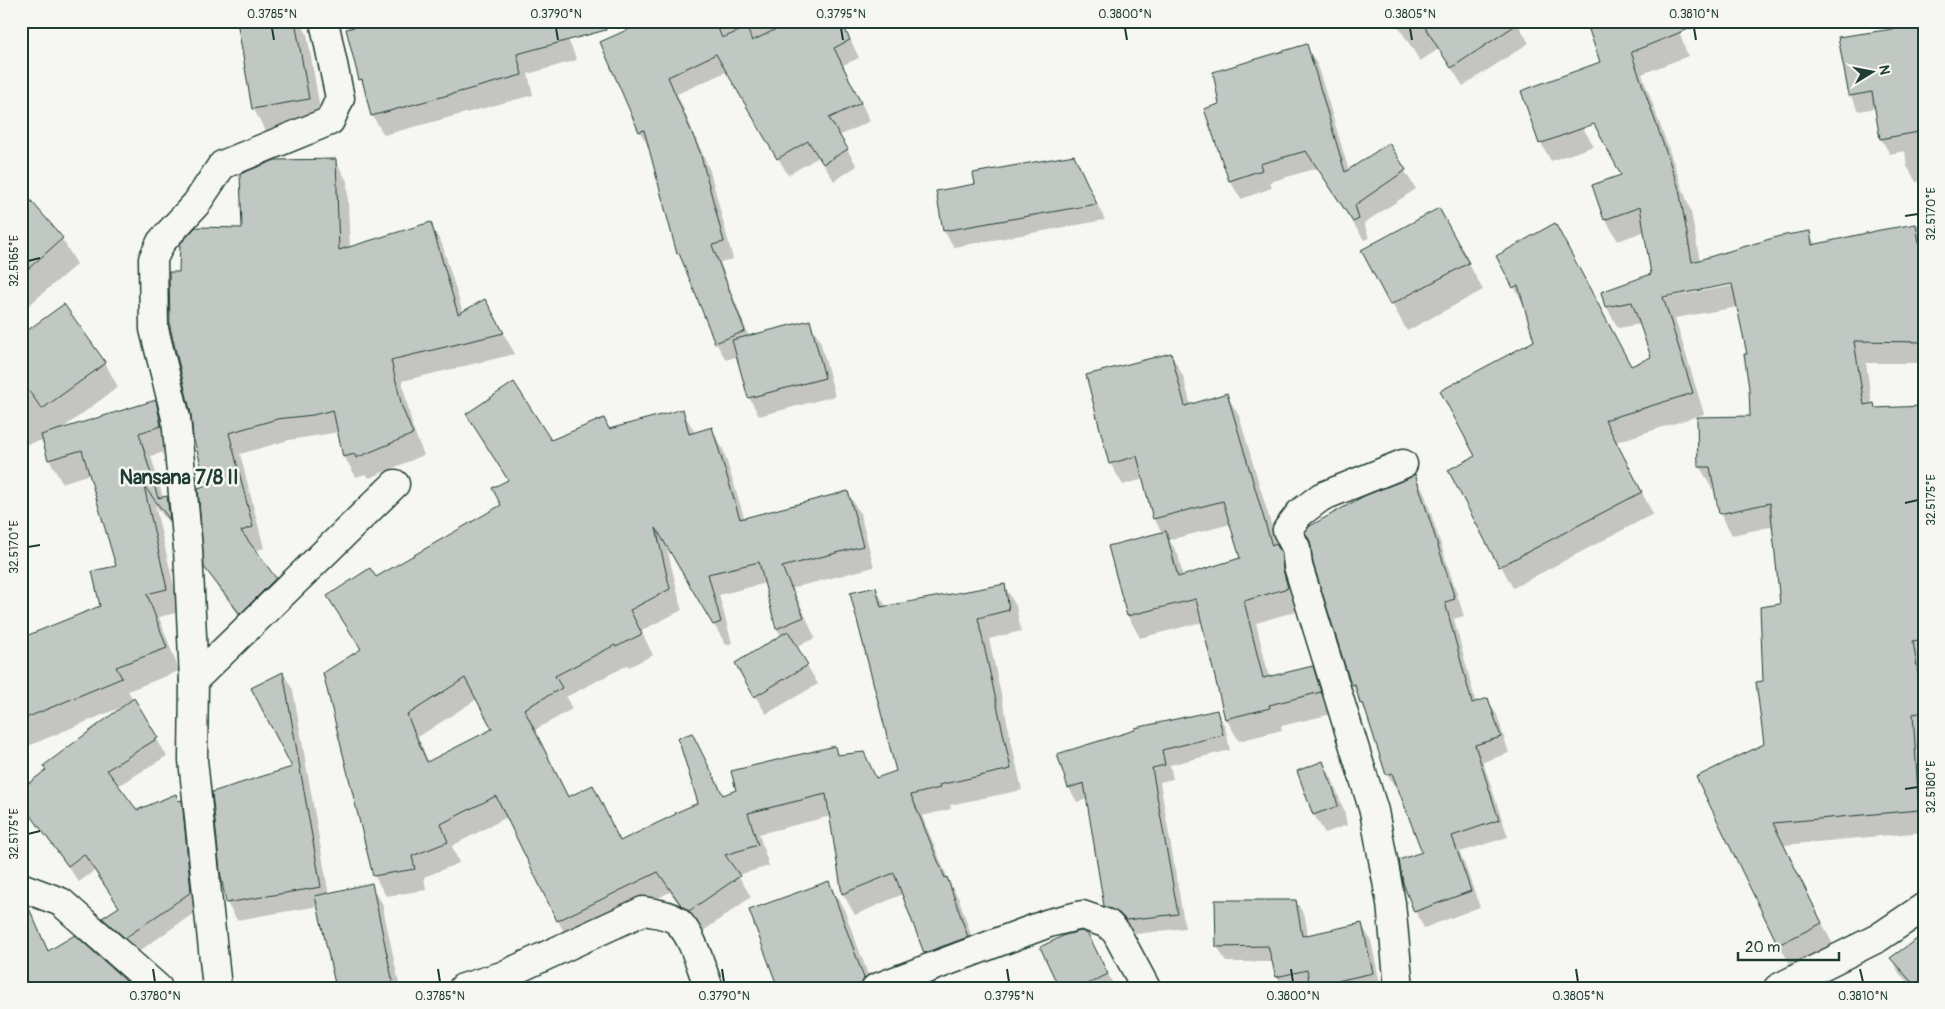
<svg xmlns="http://www.w3.org/2000/svg" width="1945" height="1009" font-family="Pangolin,sans-serif">
<rect width="100%" height="100%" fill="#f6f6f2"/>
<filter id="ink" filterUnits="userSpaceOnUse"><feTurbulence type="fractalNoise" baseFrequency=".02" numOctaves="2"/><feDisplacementMap in="SourceGraphic" scale="10" xChannelSelector="R" yChannelSelector="G"/><feConvolveMatrix kernelMatrix="1 2 1 2 8 2 1 2 1" color-interpolation-filters="sRGB"/></filter>
<g filter="url(#ink)">
<g fill="#0003" fill-rule="evenodd">
<path d="M238,21H300L307,34L323,126L268,135L253,108Z"/>
<path d="M346,21H560L577,60L528,74L533,95L384,135L372,115L366,90L360,79Z"/>
<path d="M650,21H842L859,58L843,65L870,121L839,136L857,166L834,181L819,157L788,175L728,71L677,94L710,171L733,259L720,262L749,337L809,321L820,340L835,396L759,416L749,397L738,356L726,360L716,343L687,269L678,253L650,149L640,132L602,42Z"/>
<path d="M1395,21H1516L1529,43L1463,86L1439,49L1420,61Z"/>
<path d="M1675,21L1688,56L1642,74L1691,212L1700,261L1809,233L1816,245L1880,231L1924,224V363H1866L1872,405L1877,409L1924,408V592L1917,593L1924,712V832L1784,845L1833,945L1791,966L1779,944L1766,744L1765,682L1781,605L1774,526L1732,535L1720,513L1715,488L1712,489L1700,467L1752,417L1748,355L1738,307L1675,318L1704,414L1616,442L1653,514L1513,588L1450,471L1477,457L1536,341L1526,308L1497,256L1631,367L1652,358L1641,324L1618,328L1606,306L1653,275L1645,231L1618,241L1605,219L1622,175L1602,63ZM1738,282V285L1663,298V295Z"/>
<path d="M1896,21H1924V181L1916,182L1907,166L1905,151L1890,154L1881,139L1876,108L1859,111L1850,95L1899,29Z"/>
<path d="M1306,46L1317,64L1349,171L1388,145L1416,189L1364,223L1369,238L1364,240L1317,168L1270,182L1272,188L1241,199L1230,181L1206,109L1220,104Z"/>
<path d="M1554,81L1594,146L1551,161L1541,143Z"/>
<path d="M1074,157L1105,220L954,247L944,231L976,185Z"/>
<path d="M335,160L347,181L350,248L430,224L442,244L463,313L485,301L515,354L402,381L413,429L424,455L369,478L366,474L356,477L344,456L339,432L289,440L240,454L264,548L254,551L275,579L287,599L252,633L218,587L206,566L209,486L181,274Z"/>
<path d="M25,195L62,239L77,264L21,312V198Z"/>
<path d="M1454,236L1483,290L1407,331L1363,251Z"/>
<path d="M21,337L105,363L118,387L59,431L155,402L168,425L174,449L151,456L163,498L167,497L180,520L182,540L155,505L180,612L159,617L179,671L128,691L167,756L118,786L137,811L175,796L179,802L181,801L191,819L200,909L135,954L114,935L104,918L120,908L94,871L79,882L21,802L47,771L124,706L21,749V639L102,606L117,567L90,474L62,483L49,459L43,440L21,446Z"/>
<path d="M1171,354L1183,376L1191,406L1226,394L1239,416L1279,551L1288,567L1300,610L1256,623L1269,677L1312,667L1325,689L1332,714L1281,726L1282,730L1239,741L1226,719L1203,622L1140,638L1128,616L1109,547L1162,533L1154,519L1144,479L1123,485L1110,463ZM1231,524L1242,559L1183,577L1178,554L1169,540Z"/>
<path d="M682,410L695,433L711,429L723,449L745,520L848,493L860,513L874,567L793,588L815,638L796,647L818,684L766,714L736,664L782,637L777,629L766,583L719,595L732,643L726,645L666,544L682,610L641,631L653,655L629,667L628,665L566,697L572,709L535,730L569,798L592,787L621,842L700,804L691,734L724,796L834,747L839,756L863,754L877,779L898,772L875,588L887,608L1004,585L1016,606L1021,631L989,639L1022,790L950,805L951,809L922,816L951,886L959,899L979,958L937,974L925,953L903,894L855,915L843,894L831,816L759,834L769,866L738,875L751,897L702,932L694,926L670,892L570,942L558,921L507,817L452,846L459,863L424,877L426,890L386,896L374,875L362,650L376,579L503,506L509,481L551,441L604,419L610,430ZM477,699L494,729L429,763L418,737Z"/>
<path d="M1415,476L1424,492L1464,616L1454,619L1476,703L1487,699L1497,715L1509,753L1483,762L1508,837L1460,852L1480,907L1424,928L1415,911L1423,852L1400,790H1397L1387,774L1369,717L1352,685Z"/>
<path d="M283,673L293,690L329,895L371,885L382,903L400,988H338L319,906L237,920L227,903L213,793L294,767Z"/>
<path d="M1217,712L1225,726L1230,750L1170,765L1173,779L1160,782L1185,928L1136,934L1128,927L1114,921L1105,906L1088,799L1077,802L1069,788L1059,755Z"/>
<path d="M1323,762L1333,781L1344,811L1347,825L1325,833L1314,815L1299,771Z"/>
<path d="M828,882L844,909L873,988H779Z"/>
<path d="M1296,901L1305,917L1308,936L1362,925L1371,941L1381,988H1283L1277,976L1273,962H1226L1217,946Z"/>
<path d="M33,920L49,952L21,988Z"/>
<path d="M1924,934V988H1913L1899,973L1891,957Z"/>
<path d="M1087,935L1098,954L1115,988H1060Z"/>
</g>
<g fill="#c1c8c3" stroke="#1f3d34" fill-rule="evenodd">
<path d="M237,21H295L309,99L252,109Z"/>
<path d="M378,21H605L606,30L517,54L522,75L371,116L362,79L359,80L346,29Z"/>
<path d="M647,21H715L722,38L747,28L752,41L793,21H841L850,40L834,48L861,103L829,118L848,149L823,164L808,141L777,159L716,54L668,77L700,152L724,242L712,245L745,331L715,343L679,253L677,254L644,130L639,132L600,42Z"/>
<path d="M1421,21H1522L1451,68Z"/>
<path d="M1586,21H1704V23L1631,52L1679,189L1692,262L1780,236L1810,231L1812,245L1880,230L1916,224L1924,273V342L1854,341L1864,405L1874,403L1875,408L1924,406V506L1920,507L1924,540V639L1913,641L1924,712L1913,714L1919,810L1773,823L1822,923L1778,945L1696,777L1764,744L1756,682L1763,681L1760,607L1780,604L1770,503L1719,514L1710,467H1698L1697,417L1750,416L1749,388L1744,354H1747L1732,284L1663,297L1693,393L1605,420L1642,492L1499,567L1448,470L1475,456L1440,391L1534,341L1518,285L1513,288L1496,256L1555,223L1631,366L1651,357L1632,302L1605,307L1601,292L1651,274L1640,207L1604,220L1592,185L1621,175L1594,124L1539,144L1521,91L1600,62Z"/>
<path d="M1921,25L1924,41V131L1880,139L1872,92L1849,96L1838,37Z"/>
<path d="M1307,44L1345,172L1389,143L1406,170L1355,205L1359,219L1353,222L1306,151L1260,164L1262,170L1229,181L1204,109L1219,104L1213,72Z"/>
<path d="M1074,155L1097,204L943,231L936,191L975,184L973,173Z"/>
<path d="M336,159L339,250L431,222L458,314L485,299L504,333L391,360L402,407L413,434L356,458L355,454L343,457L333,410L313,415L277,419L229,433L253,527L241,531L276,578L240,614L204,567L198,488L207,485L193,437L191,414L170,327L169,272H179L180,244L196,227L242,228L240,174L275,160Z"/>
<path d="M21,189L63,238L21,275Z"/>
<path d="M1439,208L1469,263L1390,305L1361,250Z"/>
<path d="M64,304L106,363L42,409L21,380V335Z"/>
<path d="M810,320L825,378L748,398L732,340Z"/>
<path d="M1171,353L1185,406L1227,393L1272,546L1276,544L1281,552L1283,570L1288,588L1244,601L1263,678L1313,666L1321,692L1269,705L1270,708L1225,719L1196,599L1127,616L1108,546L1166,531L1178,577L1240,558L1223,501L1153,519L1137,456L1109,464L1086,375Z"/>
<path d="M514,382L551,440L604,418L609,429L683,409L689,434L712,427L740,519L848,491L863,546L782,567L804,617L776,629L759,562L708,574L721,622L713,625L656,528L670,589L630,610L642,634L616,647L615,645L555,676L562,688L524,709L568,797L593,785L620,841L676,814L675,813L698,803L678,738L692,733L723,795L736,790L731,771L835,746L837,755L864,752L876,778L896,771L850,593L876,587L881,607L1005,584L1009,610L978,618L1011,769L939,785L940,788L911,795L945,878L947,877L968,937L924,953L894,873L842,894L826,794L748,813L758,845L725,855L740,876L689,911L681,905L658,872L557,921L496,796L441,824L448,842L412,856L415,869L373,876L323,673L361,649L327,596L370,568L376,577L501,505L492,488L508,480L466,414ZM465,678L492,729L427,762L407,715Z"/>
<path d="M156,400L161,426L139,433L158,498L167,496L170,520L144,486L167,589L147,594L167,648L116,667L122,678L21,720V638L100,606L92,571L116,566L82,450L48,460L41,435Z"/>
<path d="M1415,474L1455,599L1445,602L1472,703L1488,698L1501,737L1475,745L1499,820L1452,836L1471,891L1414,912L1403,883L1399,860L1422,852L1392,773L1386,775L1363,703L1360,704L1355,684L1351,685L1313,563L1310,541L1305,532L1310,526L1364,496L1409,478Z"/>
<path d="M788,631L808,665L754,697L735,663Z"/>
<path d="M283,672L321,887L226,903L220,871L212,792L292,767L251,688Z"/>
<path d="M134,698L158,738L107,770L137,810L176,794L178,801L182,800L191,892L125,938L102,918L119,907L84,854L68,866L21,802V789L46,770L43,766Z"/>
<path d="M1217,710L1223,735L1162,750L1165,765L1152,768L1178,914L1126,920L1119,913L1104,906L1084,783L1068,788L1057,754L1135,730V728Z"/>
<path d="M1323,761L1334,791L1338,806L1313,815L1297,771Z"/>
<path d="M829,881L864,978L861,988H778L749,910Z"/>
<path d="M372,883L394,988H336L315,896Z"/>
<path d="M1215,900H1296L1302,936L1362,923L1373,973L1310,987L1307,970L1276,977L1268,946L1216,947Z"/>
<path d="M21,904L28,906L48,951L75,935L134,988H21Z"/>
<path d="M1081,931L1088,934L1108,974L1080,988H1059L1040,947L1065,935Z"/>
<path d="M1924,934V988H1917L1890,958Z"/>
</g>
<g fill="none" stroke-linecap="round" stroke-linejoin="round">
<defs>
<g id="minor">
<path d="M194,680L395,484"/>
<path d="M21,887L61,902L158,988"/>
<path d="M217,988L193,760L194,680L188,549L176,418L154,329L153,259L161,242L196,204L222,165L330,121L340,98L324,21"/>
<path d="M463,988L502,976L643,911C654,913 668,914 677,921C693,935 701,968 709,988"/>
<path d="M876,988L1049,923L1082,915L1108,924L1116,932L1146,988"/>
<path d="M1399,988L1391,903L1374,811L1298,566L1296,548L1287,530L1300,513L1321,497L1403,464"/>
<path d="M1778,988L1878,938L1924,907"/>
</g>
</defs>
<use href="#minor" stroke="#1f3d34" stroke-width="31"/>
<use href="#minor" stroke="#f6f6f2" stroke-width="28"/>
</g>
</g>
<path fill="none" stroke="#1f3d34" stroke-width="2" d="M272,28L274,40M556,28L558,40M841,28L843,40M1125,28L1127,40M1410,28L1412,40M1694,28L1696,40M1905,216L1918,214M28,261L40,258M1905,503L1918,500M28,547L40,545M1905,789L1918,787M28,834L40,831M153,969L155,982M438,969L440,982M722,969L724,982M1007,969L1009,982M1291,969L1293,982M1576,969L1578,982M1860,969L1863,982"/>
<g text-anchor="middle" dominant-baseline="central" stroke-width="5" stroke-linejoin="round" paint-order="stroke">
<g font-size="20" font-weight="bold" fill="#1f3d34" stroke="#f6f6f2">
<text x="179" y="477">Nansana 7/8 II</text>
</g>
</g>
<rect width="1945" height="1009" fill="none" stroke="#f6f6f2" stroke-width="55"/>
<g transform="translate(1872 72) rotate(80)" stroke="#f6f6f2" stroke-width="4" paint-order="stroke">
<path d="M0-4L9 19L0 12L-9 19Z" fill="#1f3d34"/>
<text y="-8" font-size="14" font-weight="bold" text-anchor="middle" fill="#1f3d34">N</text>
</g>
<path d="M1738 952v8h101v-8" fill="none" stroke="#1f3d34" stroke-width="2.5"/>
<text x="1745" y="952" font-size="15" fill="#1f3d34" stroke="#f6f6f2" stroke-width="4" paint-order="stroke">20 m</text>
<rect x="28" y="28" width="1890" height="954" fill="none" stroke="#1f3d34" stroke-width="2"/>
<g font-size="12" text-anchor="middle" fill="#1f3d34">
<text x="272" y="18">0.3785°N</text>
<text x="556" y="18">0.3790°N</text>
<text x="841" y="18">0.3795°N</text>
<text x="1125" y="18">0.3800°N</text>
<text x="1410" y="18">0.3805°N</text>
<text x="1694" y="18">0.3810°N</text>
<text transform="translate(1931 214) rotate(-90)" y="4">32.5170°E</text>
<text transform="translate(14 261) rotate(-90)" y="4">32.5165°E</text>
<text transform="translate(1931 500) rotate(-90)" y="4">32.5175°E</text>
<text transform="translate(14 547) rotate(-90)" y="4">32.5170°E</text>
<text transform="translate(1931 787) rotate(-90)" y="4">32.5180°E</text>
<text transform="translate(14 834) rotate(-90)" y="4">32.5175°E</text>
<text x="155" y="1000">0.3780°N</text>
<text x="440" y="1000">0.3785°N</text>
<text x="724" y="1000">0.3790°N</text>
<text x="1009" y="1000">0.3795°N</text>
<text x="1293" y="1000">0.3800°N</text>
<text x="1578" y="1000">0.3805°N</text>
<text x="1863" y="1000">0.3810°N</text>
</g>
</svg>
